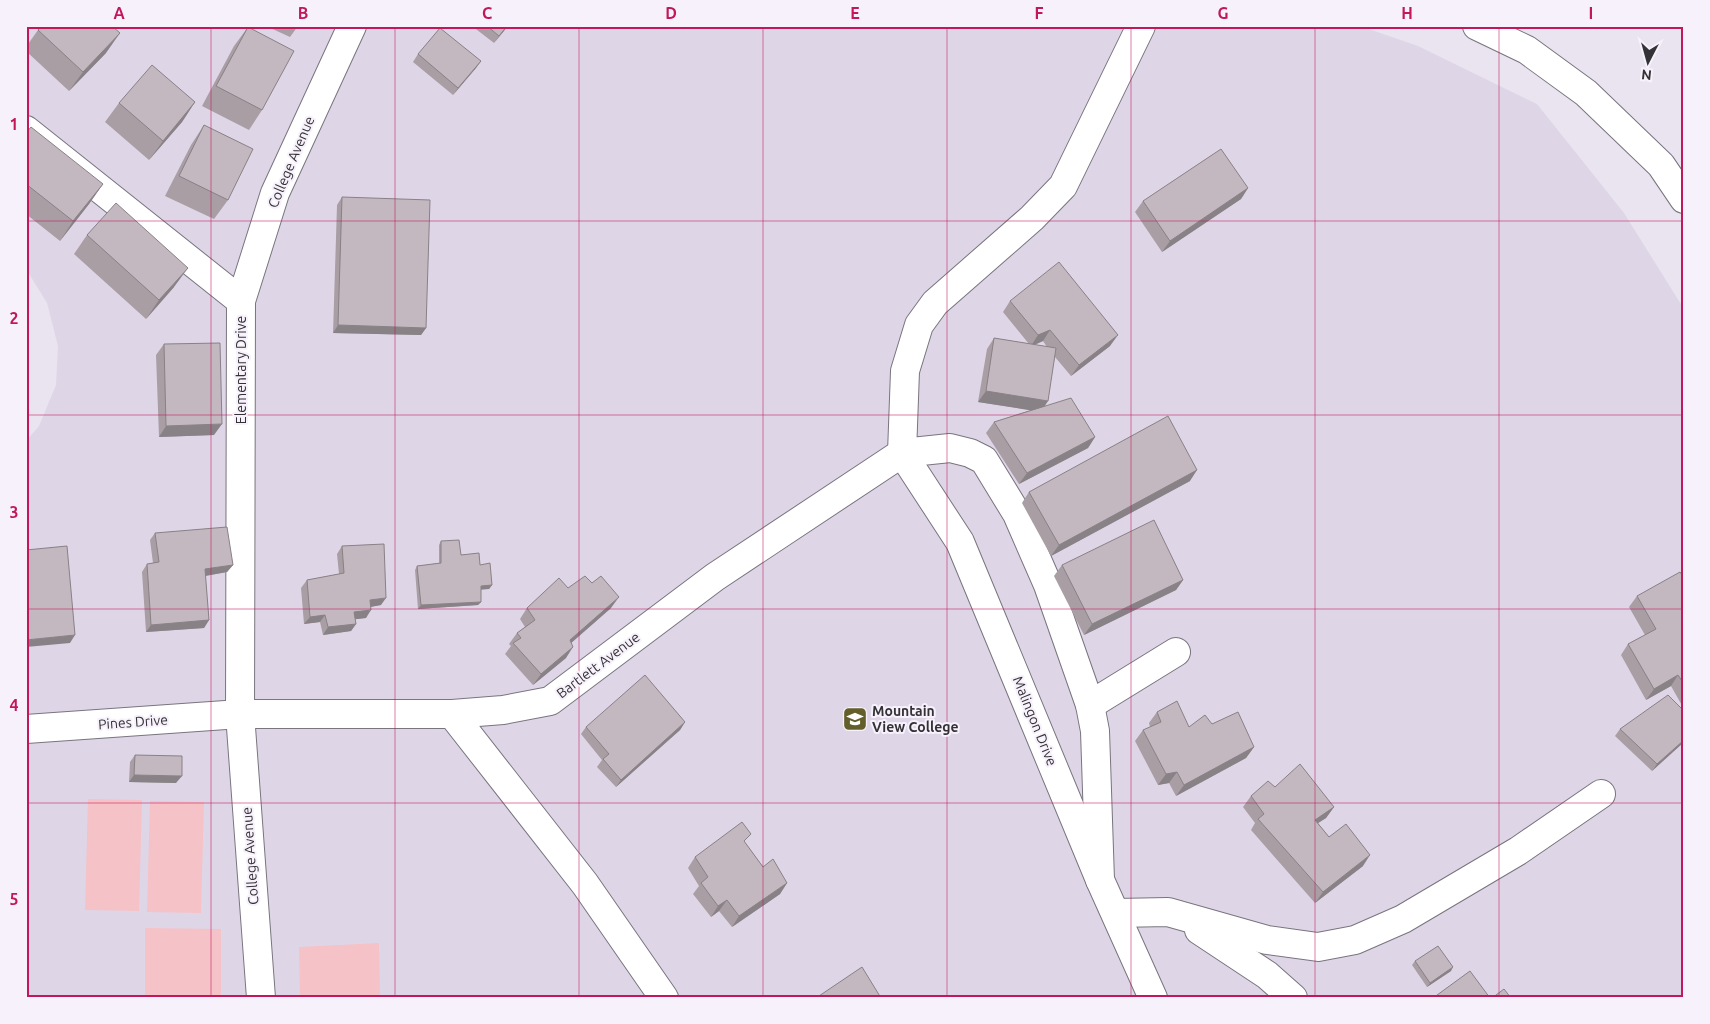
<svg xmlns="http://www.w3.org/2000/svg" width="1710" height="1024" font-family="Ubuntu,sans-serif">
<rect width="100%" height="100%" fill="#e9e4ef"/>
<path fill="#ded6e7" d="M26,26H1360L1418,46L1537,104L1624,213L1684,309V998H26V441L39,426L56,385L58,346L47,303L26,269Z"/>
<g fill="#f5c2c7">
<path d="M88,799L142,800L139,911L85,910Z"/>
<path d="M150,801L204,802L201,913L147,912Z"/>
<path d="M145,928L221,929V998H145Z"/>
<path d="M379,943L380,998H300L299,947Z"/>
</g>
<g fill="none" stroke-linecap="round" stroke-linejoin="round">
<defs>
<g id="minor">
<path d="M1477,26L1527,50L1586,93L1661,165L1684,199"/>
<path d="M26,130L241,301"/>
<path d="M902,453L960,542L1100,880L1153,998"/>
<path d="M902,453L905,371L919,325L935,303L1032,218L1063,186L1141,26"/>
<path d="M1090,705L1176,652"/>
<path d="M452,714L585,884L664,998"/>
<path d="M26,729L240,714H452L503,710L550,701L715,577L902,453L950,448L970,453L984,460L1017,514L1048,585L1090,705L1095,731L1100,880"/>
<path d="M1116,913L1168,912L1267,940L1318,947L1355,940L1403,919L1518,851L1601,794"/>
<path d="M1199,930L1267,975L1293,998"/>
<path d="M261,998L240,714L241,301L275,193L352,26"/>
</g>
</defs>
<use href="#minor" stroke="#79747e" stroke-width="30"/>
<use href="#minor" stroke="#fff" stroke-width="28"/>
</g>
<g fill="#a89ea4" fill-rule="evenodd">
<path d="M266,26H298L290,37Z"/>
<path d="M472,26H508L494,43Z"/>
<path d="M248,27L262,110L249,130L202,106L234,46Z"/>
<path d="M38,30L106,53L69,91L26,51V47Z"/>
<path d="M418,54L481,61L476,68L453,95L413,62Z"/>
<path d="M195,102L182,122L149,160L105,122L119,103Z"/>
<path d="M204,125L228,200L214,219L165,196L191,145Z"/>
<path d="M26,133L103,184L89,204L60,241L26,214Z"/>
<path d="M1248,188L1241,199L1162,252L1135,212L1143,201Z"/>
<path d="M342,197L426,328L421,335L333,333L337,205Z"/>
<path d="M87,235L174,287L146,319L74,254Z"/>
<path d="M1010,301L1110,346L1071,376L1055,357L1044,406L1095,437L1088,448L1019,484L986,433L994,422L1031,410L978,402L987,349L994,338L1029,344L1003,312ZM1043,341L1047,347L1035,345Z"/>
<path d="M164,344L214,435L159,437L156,355Z"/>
<path d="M1190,481L1051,556L1022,503L1029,492Z"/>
<path d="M155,533L233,565L227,572L205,576L209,620L204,628L146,632L142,572L147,564L153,563L150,540Z"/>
<path d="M441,541L461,555L480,565L492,585L489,589H481V602L478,605L418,609L415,570L417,566L439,563V545Z"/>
<path d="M342,546L381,605L370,607L366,618L355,619L356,624L351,631L323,635L320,622L304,624L301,588L307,580L339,574L337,554Z"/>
<path d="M1062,565L1183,580L1176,590L1084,635L1054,576Z"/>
<path d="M1684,578V709L1671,686L1646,700L1621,655L1628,644L1645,635L1629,607L1637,596Z"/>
<path d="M568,588L611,608L571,643L566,658L533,685L505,654L511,646L509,644L517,633L525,627L520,619L527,608Z"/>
<path d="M1684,711V742L1652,771L1615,736L1620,729Z"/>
<path d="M1157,712L1189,727L1212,724L1254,747L1246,758L1176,796L1169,783L1158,785L1135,741L1143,730L1150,727L1149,723Z"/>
<path d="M685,722L680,730L616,787L597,767L602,760L581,734L586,727Z"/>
<path d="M135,755L176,783L129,782L130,762Z"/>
<path d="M1275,787L1334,807L1326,818L1318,823L1329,837L1363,866L1315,903L1251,830L1255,823L1243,807L1251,796Z"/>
<path d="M745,843L763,867L787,883L780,894L732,927L719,911L711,917L693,894L699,886L688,868L695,857Z"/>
<path d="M1415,961L1451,971L1427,987L1412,965Z"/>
</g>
<g fill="#888186">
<path d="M507,26H508L494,43L499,36Z"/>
<path d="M120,33L106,53L69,91L83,72Z"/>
<path d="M481,61L476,68L453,95L458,88Z"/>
<path d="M195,102L182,122L149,160L163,141Z"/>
<path d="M103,184L89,204L60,241L73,221Z"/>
<path d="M1248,188L1241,199L1162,252L1170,241Z"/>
<path d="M188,268L174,287L146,319L159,300Z"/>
<path d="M338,325L426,328L421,335L333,333Z"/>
<path d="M1050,330L1043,341L1031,346L1038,335Z"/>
<path d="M1118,335L1110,346L1071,376L1079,365Z"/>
<path d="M986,391L1048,401L1041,412L978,402Z"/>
<path d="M222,424L214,435L159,437L166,426Z"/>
<path d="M1095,437L1088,448L1019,484L1027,473Z"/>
<path d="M1197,470L1190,481L1051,556L1059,545Z"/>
<path d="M233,565L227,572L199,577L205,569Z"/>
<path d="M1183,580L1176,590L1084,635L1092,624Z"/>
<path d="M492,585L489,589L478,590L481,586Z"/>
<path d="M619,597L611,608L562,651L570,640Z"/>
<path d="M386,598L381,605L364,608L370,600Z"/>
<path d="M481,602L478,605L418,609L421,605Z"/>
<path d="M371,610L366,618L349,620L354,612Z"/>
<path d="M325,615L320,622L304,624L310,617Z"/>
<path d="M209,620L204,628L146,632L151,625Z"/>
<path d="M356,624L351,631L323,635L328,627Z"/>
<path d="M75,635L70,643L26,647V640Z"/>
<path d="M573,647L566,658L533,685L541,674Z"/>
<path d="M1678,675L1671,686L1646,700L1654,689Z"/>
<path d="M685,722L680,730L616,787L621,780Z"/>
<path d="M1684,740V742L1652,771L1657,764Z"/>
<path d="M1254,747L1246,758L1176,796L1184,785Z"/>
<path d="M1177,772L1169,783L1158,785L1166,774Z"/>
<path d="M134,775L182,776L176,783L129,782Z"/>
<path d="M1334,807L1326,818L1307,830L1315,820Z"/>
<path d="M1370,855L1363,866L1315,903L1323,892Z"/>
<path d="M787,883L780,894L732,927L739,916Z"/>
<path d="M727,900L719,911L711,917L718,906Z"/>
<path d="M1453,967L1451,971L1427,987L1430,983Z"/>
</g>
<g fill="#c3b8bf" stroke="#888186">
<path d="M42,26H112L120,33L83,72L38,30Z"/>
<path d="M487,26H507L499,36Z"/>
<path d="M248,27L294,51L262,110L216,86Z"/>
<path d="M440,28L481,61L458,88L418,54Z"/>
<path d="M152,65L195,102L163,141L119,103Z"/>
<path d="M204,125L253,149L228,200L179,176Z"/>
<path d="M31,127L103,184L73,221L26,184V133Z"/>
<path d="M1221,149L1248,188L1170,241L1143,201Z"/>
<path d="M342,197L430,200L426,328L338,325Z"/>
<path d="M116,203L188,268L159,300L87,235Z"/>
<path d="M1059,262L1118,335L1079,365L1050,330L1038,335L1010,301Z"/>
<path d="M994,338L1056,348L1048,401L986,391Z"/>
<path d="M220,343L222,424L166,426L164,344Z"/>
<path d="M1071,398L1095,437L1027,473L994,422Z"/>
<path d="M1168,416L1197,470L1059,545L1029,492Z"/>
<path d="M1154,520L1183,580L1092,624L1062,565Z"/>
<path d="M227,527L233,565L205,569L209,620L151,625L147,564L159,562L155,533Z"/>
<path d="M459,540L461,555L479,553L480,565L490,563L492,585L481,586V602L421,605L417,566L441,563V541Z"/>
<path d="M384,544L386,598L370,600L371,610L354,612L356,624L328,627L325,615L310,617L307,580L344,573L342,546Z"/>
<path d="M67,546L75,635L26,640V550Z"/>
<path d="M1680,572L1684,578V684L1678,675L1654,689L1628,644L1656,629L1637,596Z"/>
<path d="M585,576L592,583L601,576L619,597L570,640L573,647L541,674L513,643L521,638L517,633L535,620L527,608L559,578L568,588Z"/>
<path d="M645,675L685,722L621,780L603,759L609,754L586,727Z"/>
<path d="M1668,695L1684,711V740L1657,764L1620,729Z"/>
<path d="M1177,701L1189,727L1205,715L1212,724L1238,712L1254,747L1184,785L1177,772L1166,774L1143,730L1161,722L1157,712Z"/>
<path d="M135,755L182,756V776L134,775Z"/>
<path d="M1300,764L1334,807L1315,820L1329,837L1346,824L1370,855L1323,892L1258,819L1264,814L1251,796L1268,781L1275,787Z"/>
<path d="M742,822L751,834L744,841L763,867L773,859L787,883L739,916L727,900L718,906L701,883L708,877L695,857Z"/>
<path d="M1438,946L1453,967L1430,983L1415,961Z"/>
<path d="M862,967L881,998H816Z"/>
<path d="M1470,971L1490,998H1433Z"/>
<path d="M1504,989L1511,998H1492Z"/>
</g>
<path fill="none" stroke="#c2185b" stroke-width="1" stroke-opacity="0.55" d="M211,26V998M395,26V998M579,26V998M763,26V998M947,26V998M1131,26V998M1315,26V998M1499,26V998M26,221H1684M26,415H1684M26,609H1684M26,803H1684"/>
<defs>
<symbol id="university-square" viewBox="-11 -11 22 22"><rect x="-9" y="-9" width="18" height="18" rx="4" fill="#635f2b" stroke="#f7f1fc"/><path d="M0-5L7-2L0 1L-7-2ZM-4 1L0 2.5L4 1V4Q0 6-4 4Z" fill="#fff"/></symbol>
</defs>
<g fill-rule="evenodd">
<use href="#university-square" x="841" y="705" width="28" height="28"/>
</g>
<g text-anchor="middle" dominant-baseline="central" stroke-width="4" stroke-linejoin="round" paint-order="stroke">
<g font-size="14" fill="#343236" stroke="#f7f1fc">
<text transform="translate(291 162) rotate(-67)">College Avenue</text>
<text transform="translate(241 370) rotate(-90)">Elementary Drive</text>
<text transform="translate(598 665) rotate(-37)">Bartlett Avenue</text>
<text transform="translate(1035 721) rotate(68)">Malingon Drive</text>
<text transform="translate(133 722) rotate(-4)">Pines Drive</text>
<text transform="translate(250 856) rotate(-94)">College Avenue</text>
</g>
<g font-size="14" font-weight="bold" fill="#343236" stroke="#f7f1fc" text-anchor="start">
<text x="872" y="711">Mountain<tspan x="872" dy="16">View College</tspan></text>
</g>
</g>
<rect width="1710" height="1024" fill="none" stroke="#f7f1fc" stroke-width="55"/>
<g transform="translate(1648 62) rotate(186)" stroke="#f7f1fc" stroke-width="4" paint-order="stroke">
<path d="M0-4L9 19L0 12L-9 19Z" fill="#343236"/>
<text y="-8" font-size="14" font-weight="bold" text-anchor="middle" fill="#343236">N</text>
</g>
<rect x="28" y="28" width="1654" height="968" fill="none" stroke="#c2185b" stroke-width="2"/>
<g font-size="16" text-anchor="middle" font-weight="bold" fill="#c2185b">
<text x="119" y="19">A</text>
<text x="303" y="19">B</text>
<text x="487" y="19">C</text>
<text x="671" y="19">D</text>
<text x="855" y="19">E</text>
<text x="1039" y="19">F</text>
<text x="1223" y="19">G</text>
<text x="1407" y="19">H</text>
<text x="1591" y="19">I</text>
<text x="14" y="130">1</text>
<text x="14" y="324">2</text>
<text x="14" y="518">3</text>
<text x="14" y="711">4</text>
<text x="14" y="905">5</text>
</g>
</svg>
